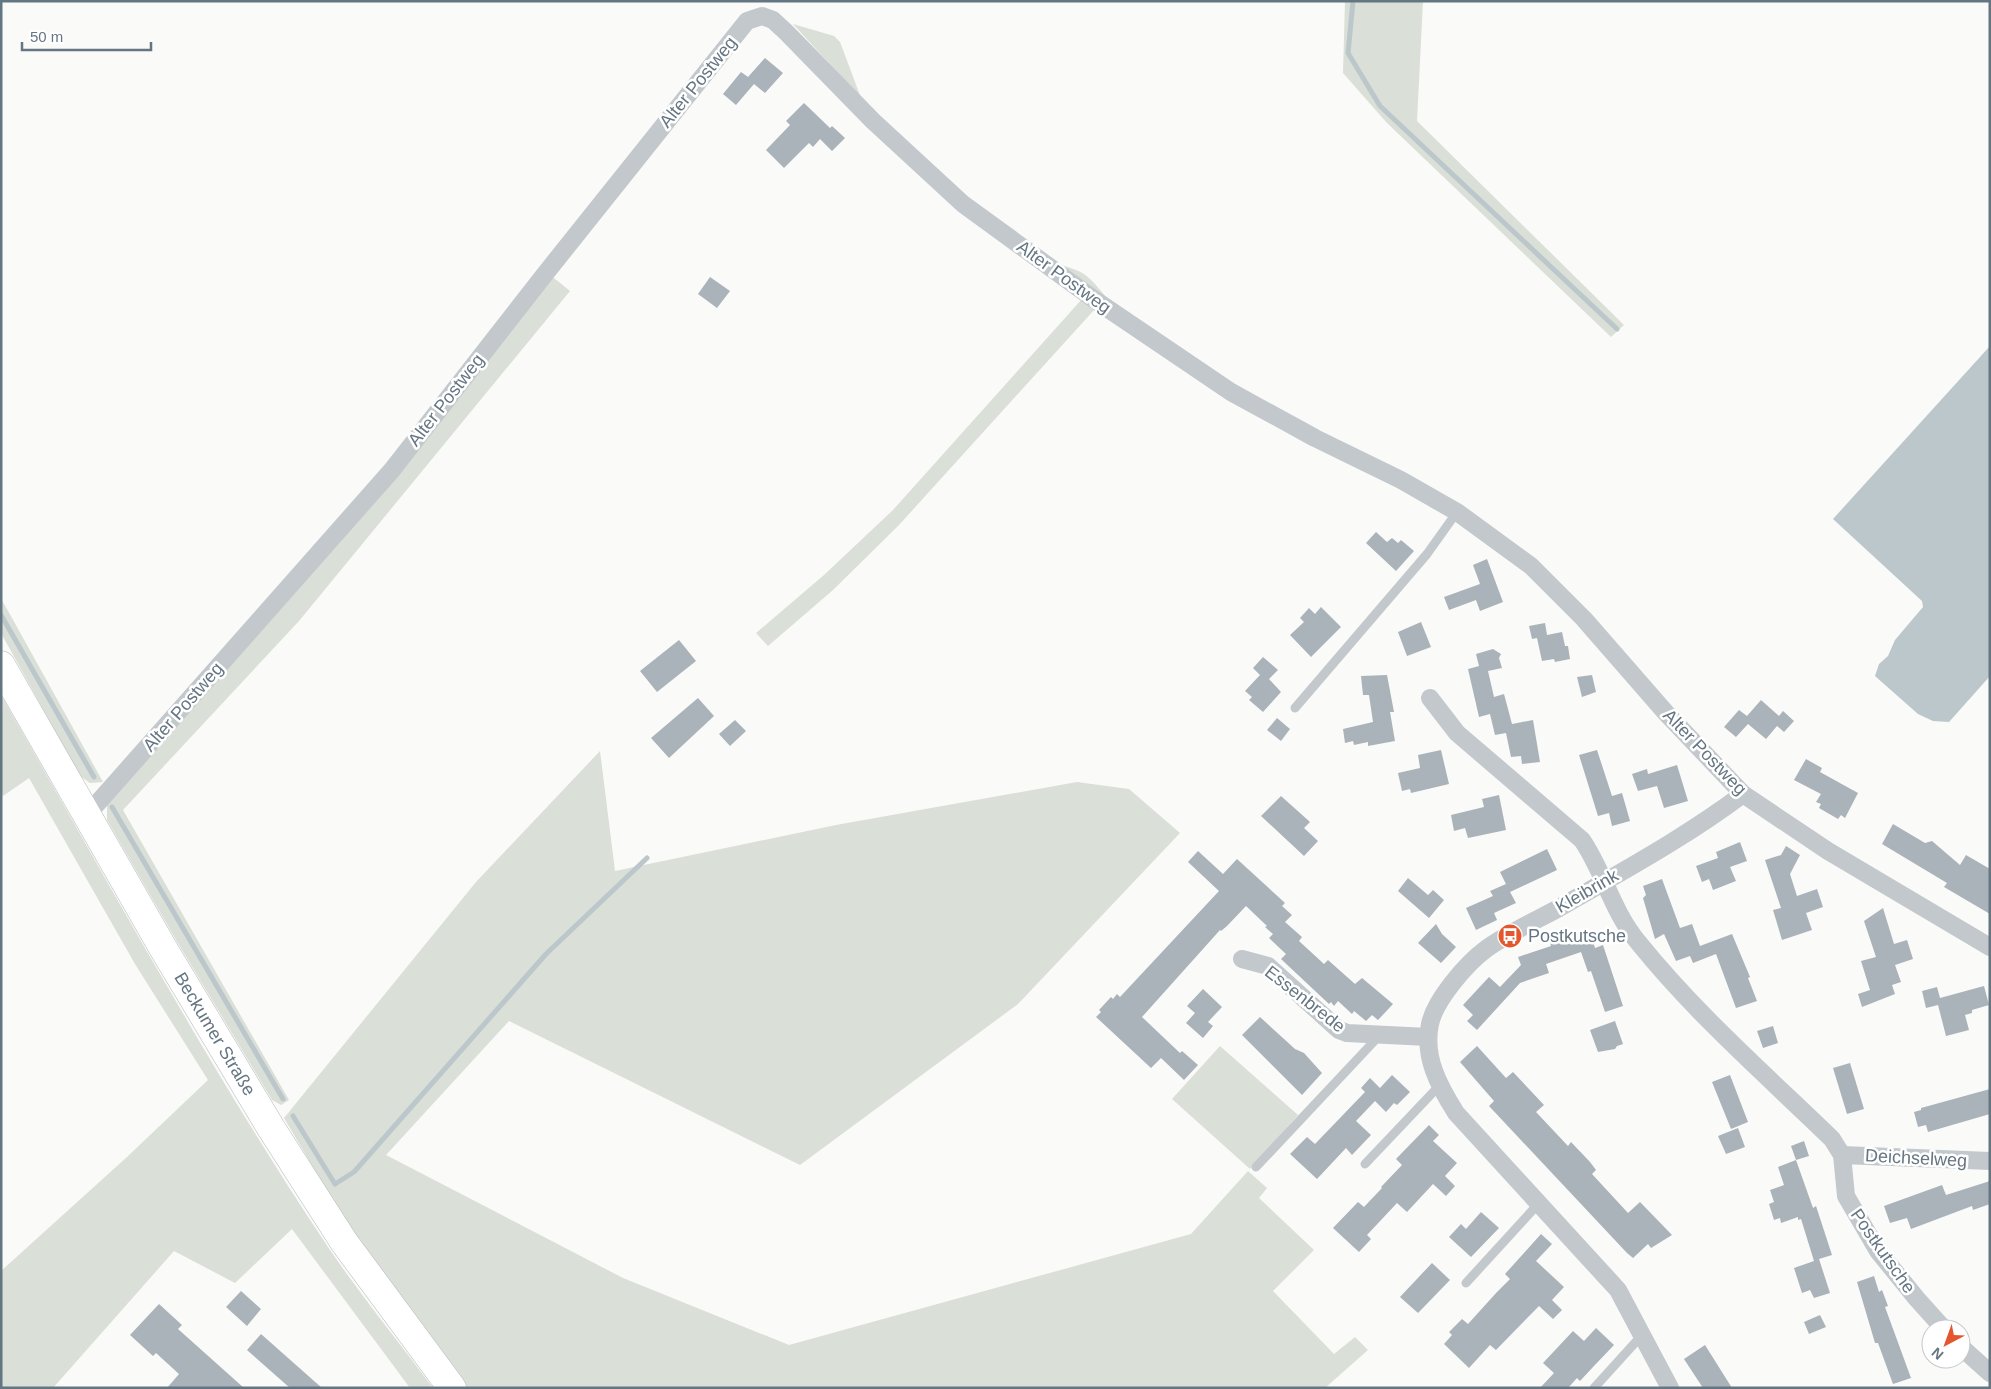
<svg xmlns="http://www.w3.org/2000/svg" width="1991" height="1389" font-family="Arial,sans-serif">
<rect width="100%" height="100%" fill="#fafaf8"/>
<g fill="#dadfd7">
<path d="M1345,1H1423L1417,121L1624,325L1611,337L1387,123L1343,73Z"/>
<path d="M793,24L834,36L840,42L861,98Z"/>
<path d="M1049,262C1087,271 1087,274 1111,303Z"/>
<path d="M549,274L570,291L299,621L123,810L289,1100L281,1105L272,1100L176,940L107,820V805Z"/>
<path d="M1082,299L1095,309L899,525L833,590L768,646L756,633L824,575L893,510Z"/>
<path d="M1,599L7,609L103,782L90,783L80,776L1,633Z"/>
<path d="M1,695C108,881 210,1071 330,1250C362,1297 399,1342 433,1388H410L292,1229L235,1283L174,1251L53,1388H1V1271L127,1157L208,1080L135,964L29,778L3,796L1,792Z"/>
<path d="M600,751L615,871L836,825L1077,782L1129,789L1180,833L1018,1004L800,1165L509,1021L386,1155L623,1278L789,1345L1191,1234L1248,1171L1267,1188L1259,1198L1314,1250L1273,1291L1334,1354L1355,1337L1368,1350L1325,1388H468L353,1235L284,1118L476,882Z"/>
<path d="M1220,1046L1298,1115L1250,1169L1172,1099Z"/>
</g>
<path fill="#bbc7cb" d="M1990,346V676L1949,722L1933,721L1918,714L1875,676L1879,664L1888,656L1895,640L1923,607L1922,601L1833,519Z"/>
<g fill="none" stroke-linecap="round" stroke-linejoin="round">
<g stroke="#bbc7cb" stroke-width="5">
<path d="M1353,1L1348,53L1380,106L1617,329"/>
<path d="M1,615L94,777"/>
<path d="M112,807L283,1099"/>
<path d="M293,1116L335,1184L354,1172L546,954L647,858"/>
</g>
</g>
<g fill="#aab3b9">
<path d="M765,58L783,73L765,93L754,84L736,105L723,94L741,72L748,77Z"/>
<path d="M804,103L830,128L832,126L845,138L832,151L820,139L813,147L809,143L784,168L766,150L790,125L786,121Z"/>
<path d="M710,277L730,291L717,308L698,294Z"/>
<path d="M1376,532L1387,542L1392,538L1398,543L1401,540L1414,551L1396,571L1366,543Z"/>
<path d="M1487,559L1503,602L1480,611L1476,600L1449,610L1444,597L1480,584L1473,565Z"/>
<path d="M1321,607L1341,627L1311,657L1290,635L1304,622L1300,618L1309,608L1315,614Z"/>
<path d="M1421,622L1431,647L1407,656L1398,632Z"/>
<path d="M1545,623L1547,635L1562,632L1565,646H1568L1570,659L1555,662L1554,659L1542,661L1537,638L1532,639L1529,626Z"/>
<path d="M679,640L696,661L657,692L640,671Z"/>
<path d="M1493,649L1501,654L1499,658L1502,668L1488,671L1494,697L1504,694L1512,724L1533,720L1540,762L1522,764L1521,756L1511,757L1506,733L1495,735L1490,714L1479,717L1468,669L1479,666L1476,654Z"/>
<path d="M1263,657L1278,670L1269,679L1281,692L1263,712L1249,700L1252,697L1245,691L1260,675L1253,668Z"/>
<path d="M1387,675L1394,712H1390L1395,741L1368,746V742L1354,745L1353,741L1345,743L1343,729L1373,722L1369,695H1363L1361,676Z"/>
<path d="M1592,675L1596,692L1582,697L1577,677Z"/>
<path d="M698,698L714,716L669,758L651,738Z"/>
<path d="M1761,700L1779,716L1783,711L1794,721L1784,732L1777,726L1766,739L1748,724L1736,737L1724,727L1739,710L1747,716Z"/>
<path d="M1277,718L1290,729L1281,741L1267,730Z"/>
<path d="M735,720L746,731L730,746L719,734Z"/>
<path d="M1441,750L1449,784L1411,793L1410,789L1402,791L1398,773L1420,768L1418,755Z"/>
<path d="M1597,750L1612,796L1622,793L1630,821L1612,826L1609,813L1598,816L1579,755Z"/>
<path d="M1806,759L1822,768L1820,772L1858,793L1845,818L1841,815L1838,819L1819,808L1821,804L1816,802L1821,794L1794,780Z"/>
<path d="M1677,765L1688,801L1664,808L1657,786L1638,791L1632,774L1647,769L1648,774Z"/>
<path d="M1499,795L1506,830L1468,838L1465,828L1454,831L1451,815L1484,807L1482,799Z"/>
<path d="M1281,796L1310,822L1304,828L1318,841L1304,856L1261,816Z"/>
<path d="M1893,824L1925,843L1932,841L1960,865L1966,855L1990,869V914L1944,887L1947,883L1882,844Z"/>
<path d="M1740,842L1747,861L1730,867L1736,881L1713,890L1709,879L1702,882L1696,866L1718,858L1716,852Z"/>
<path d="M1786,846L1800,855L1790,874L1797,896L1817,889L1823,907L1806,913L1812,930L1782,940L1773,910L1781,908L1765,860L1781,855Z"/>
<path d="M1547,849L1557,870L1510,892L1516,903L1494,913L1497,920L1476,930L1466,908L1493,896L1490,891L1506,884L1500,872Z"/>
<path d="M1198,851L1223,874L1237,859L1285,903L1282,906L1292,915L1285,922L1302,937L1299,941L1324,964L1328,960L1355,984L1362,978L1393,1004L1378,1020L1372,1015L1366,1021L1354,1011L1352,1014L1338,1001L1334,1006L1331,1002L1329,1004L1281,959L1286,954L1269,938L1273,934L1265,927L1267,926L1246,906L1227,926L1221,931L1220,930L1142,1017L1180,1053L1182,1051L1198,1065L1184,1080L1161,1058L1151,1068L1096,1017L1101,1012L1099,1010L1111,997L1113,999L1117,994L1120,997L1219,891L1188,862Z"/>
<path d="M1408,878L1428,895L1433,890L1444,900L1429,918L1398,891Z"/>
<path d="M1662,879L1680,928L1692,924L1700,946L1732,934L1750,977L1748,978L1757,1001L1736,1008L1716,954L1693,963L1690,956L1676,961L1664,934L1655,939L1643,898L1646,895L1643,886Z"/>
<path d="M1883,908L1894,944L1907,940L1913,959L1895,965L1901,982L1892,985L1895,994L1862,1007L1858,994L1870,990L1861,961L1876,957L1864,921Z"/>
<path d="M1436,924L1442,934L1456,947L1441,963L1418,943Z"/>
<path d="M1591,935L1595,948L1603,945L1623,1006L1605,1012L1591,971L1588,972L1581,952L1546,964L1549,973L1520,983L1477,1030L1467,1021L1473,1015L1463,1005L1489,977L1500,987L1521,965L1518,957L1551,946L1550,942L1562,938L1564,943Z"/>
<path d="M1984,986L1989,1005L1972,1010V1013L1965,1015L1969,1030L1946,1036L1938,1005L1926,1008L1922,991L1937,987L1940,998Z"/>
<path d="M1203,989L1222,1007L1208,1022L1213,1026L1203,1038L1186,1023L1195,1013L1187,1006Z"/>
<path d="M1260,1017L1295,1049L1304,1053L1322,1073L1302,1095L1242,1035Z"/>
<path d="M1615,1021L1623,1044L1617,1046L1615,1049L1598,1052L1590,1030Z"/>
<path d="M1773,1026L1778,1043L1763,1048L1757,1031Z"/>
<path d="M1477,1046L1506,1078L1513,1072L1544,1105L1536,1112L1568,1146L1571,1142L1590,1162L1596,1170L1592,1174L1628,1213L1640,1202L1672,1235L1651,1248L1648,1244L1633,1258L1627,1253L1489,1106L1494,1101L1460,1062Z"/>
<path d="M1850,1063L1864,1109L1847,1114L1833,1068Z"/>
<path d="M1392,1075L1410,1092L1397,1105L1394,1103L1386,1112L1375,1101L1356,1121L1371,1135L1352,1155L1346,1148L1317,1179L1290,1154L1307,1137L1315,1144L1365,1092L1361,1088L1370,1078L1380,1088Z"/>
<path d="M1730,1075L1748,1122L1731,1129L1712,1082Z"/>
<path d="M1990,1089V1114L1928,1132L1926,1125L1918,1127L1914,1112L1921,1110V1108Z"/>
<path d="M1429,1125L1439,1135L1433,1141L1457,1163L1445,1176L1455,1186L1446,1196L1433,1184L1407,1212L1397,1203L1367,1235L1371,1239L1359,1252L1333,1228L1358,1202L1364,1207L1382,1188L1381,1187L1402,1165L1396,1159Z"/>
<path d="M1738,1128L1745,1147L1726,1154L1718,1136Z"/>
<path d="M1804,1141L1809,1156L1796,1160L1791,1146Z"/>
<path d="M1796,1160L1813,1208L1816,1206L1832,1255L1819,1259L1830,1293L1814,1298L1810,1290L1802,1293L1794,1268L1814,1261L1801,1219L1798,1220V1217L1781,1223L1780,1218L1774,1220L1769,1204L1774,1202L1770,1190L1784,1185L1778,1167Z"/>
<path d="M1990,1181V1204L1973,1210L1972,1206L1911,1229L1907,1218L1890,1223L1884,1206L1942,1185L1946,1195Z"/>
<path d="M1481,1212L1499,1228L1471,1257L1449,1237L1461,1224L1466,1229Z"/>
<path d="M1541,1234L1552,1244L1536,1261L1564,1287L1552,1300L1562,1310L1553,1319L1539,1306L1496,1350L1490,1345L1469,1368L1444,1344L1452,1335L1449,1332L1462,1319L1468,1324L1497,1292L1510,1279L1505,1274Z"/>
<path d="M1432,1263L1450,1280L1418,1313L1400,1297Z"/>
<path d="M1874,1276L1879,1292L1882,1290L1888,1306L1885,1307L1911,1378L1893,1384L1878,1343H1875L1857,1282Z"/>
<path d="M241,1291L261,1309L247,1326L226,1307Z"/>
<path d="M159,1304L182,1325L178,1329L244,1388H167L179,1374L156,1353L153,1356L130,1335Z"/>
<path d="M1820,1315L1826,1327L1809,1334L1804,1322Z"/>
<path d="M1596,1328L1614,1345L1593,1367L1580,1381L1577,1378L1568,1388H1540L1554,1373L1543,1363L1573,1331L1584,1341Z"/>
<path d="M261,1334L322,1388H290L247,1350Z"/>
<path d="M1705,1345L1732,1388H1703L1684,1359Z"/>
</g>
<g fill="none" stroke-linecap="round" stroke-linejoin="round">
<defs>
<path id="primary" d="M1,665L163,948L271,1128L344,1242L452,1388"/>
</defs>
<use href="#primary" stroke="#b5babe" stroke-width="29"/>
<g stroke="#c3c8cc" stroke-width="9">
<path d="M1295,708L1427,554L1457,512"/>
<path d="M1365,1164L1439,1086"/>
<path d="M1256,1167L1380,1035"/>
<path d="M1466,1283L1540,1202"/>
<path d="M1594,1388L1643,1334"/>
</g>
<g stroke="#c3c8cc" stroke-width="18">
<path d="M1430,698L1457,733L1582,840C1604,872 1612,911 1638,942C1696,1014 1766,1075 1832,1139L1842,1155L1846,1196L1878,1251L1917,1299L1944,1329"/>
<path d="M87,815L392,470L545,274L747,21L762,16L773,20L787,33L873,121L963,204L1095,300L1231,392L1315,438L1401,480L1457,512L1531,566L1584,619L1666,713L1743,794L1828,851L1990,947"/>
<path d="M1242,959L1268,966L1339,1030L1347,1033L1428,1037"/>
<path d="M1842,1155L1990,1161"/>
<path d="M1961,1347L1990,1373"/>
<path d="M1670,1388L1618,1290L1456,1113C1439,1086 1423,1057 1430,1024C1435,1000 1466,964 1486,949C1508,933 1535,921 1559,908C1621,872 1686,837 1743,794"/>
</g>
<use href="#primary" stroke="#fff" stroke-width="28"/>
</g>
<defs>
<symbol id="bus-disc" viewBox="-11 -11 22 22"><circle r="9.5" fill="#e4572e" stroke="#fff"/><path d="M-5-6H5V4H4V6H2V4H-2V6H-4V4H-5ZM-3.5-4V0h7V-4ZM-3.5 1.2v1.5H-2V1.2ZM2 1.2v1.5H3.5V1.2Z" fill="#fff"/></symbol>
</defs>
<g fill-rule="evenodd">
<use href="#bus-disc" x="1496" y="922" width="28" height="28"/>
</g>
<g text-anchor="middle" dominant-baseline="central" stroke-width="5" stroke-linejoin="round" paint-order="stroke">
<g font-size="18" fill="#657683" stroke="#fff">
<text transform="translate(698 82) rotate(-51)">Alter Postweg</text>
<text transform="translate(1064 277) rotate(36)">Alter Postweg</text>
<text transform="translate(446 400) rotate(-52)">Alter Postweg</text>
<text transform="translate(183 707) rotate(-49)">Alter Postweg</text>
<text transform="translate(1705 752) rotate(46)">Alter Postweg</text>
<text transform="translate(1587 891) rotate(-30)">Kleibrink</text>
<text transform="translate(1305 999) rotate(38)">Essenbrede</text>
<text transform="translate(215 1034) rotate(59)">Beckumer Straße</text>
<text transform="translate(1916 1158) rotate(3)">Deichselweg</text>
<text transform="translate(1883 1251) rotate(55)">Postkutsche</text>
</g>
<g font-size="18" fill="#657683" stroke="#fff" text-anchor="start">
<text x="1528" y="936">Postkutsche</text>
</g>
</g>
<rect width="1991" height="1389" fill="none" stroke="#657683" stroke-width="5"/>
<g transform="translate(1946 1344) rotate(221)"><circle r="24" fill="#ffffff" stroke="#c1c8cd"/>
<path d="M0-4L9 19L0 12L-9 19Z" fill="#e4572e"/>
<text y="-8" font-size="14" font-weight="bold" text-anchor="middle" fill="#657683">N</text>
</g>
<path d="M22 42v8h129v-8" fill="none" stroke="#657683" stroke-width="2.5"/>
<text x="30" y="42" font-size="15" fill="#657683" stroke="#ffffff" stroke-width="4" paint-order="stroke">50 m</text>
</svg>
